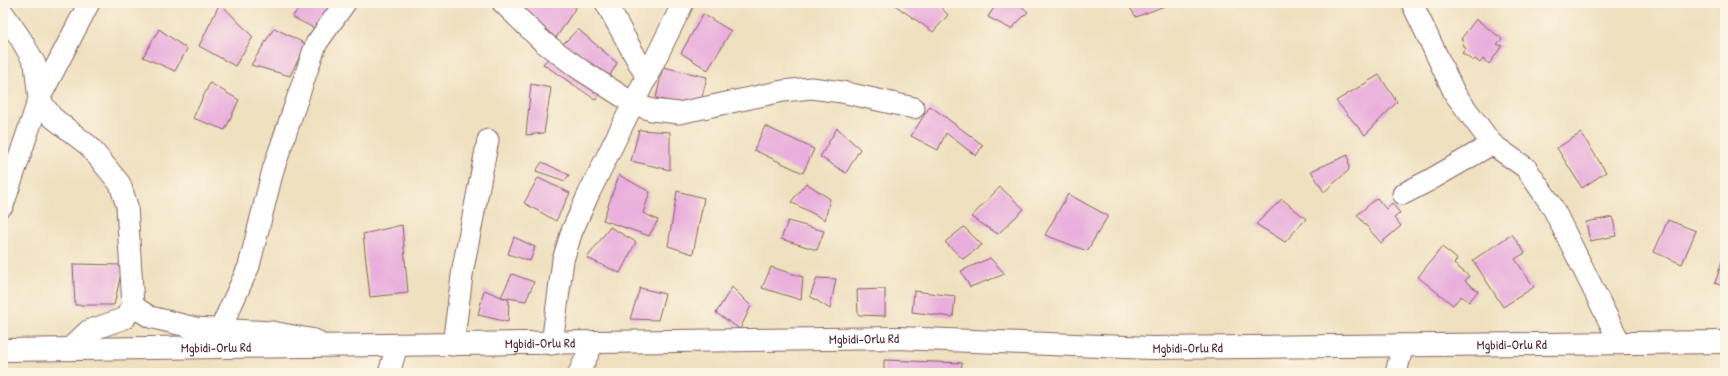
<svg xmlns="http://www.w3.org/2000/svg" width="1728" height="376" font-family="'Patrick Hand',sans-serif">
<rect width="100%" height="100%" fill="#fcf5e5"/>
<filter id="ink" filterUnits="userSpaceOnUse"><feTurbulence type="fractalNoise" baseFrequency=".025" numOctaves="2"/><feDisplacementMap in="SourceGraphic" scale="8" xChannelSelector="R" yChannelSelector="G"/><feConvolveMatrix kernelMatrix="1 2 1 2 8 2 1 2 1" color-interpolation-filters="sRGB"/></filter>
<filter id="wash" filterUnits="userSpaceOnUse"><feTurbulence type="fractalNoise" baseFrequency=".012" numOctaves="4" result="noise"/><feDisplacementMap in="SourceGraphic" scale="16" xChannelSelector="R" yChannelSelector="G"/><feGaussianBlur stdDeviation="0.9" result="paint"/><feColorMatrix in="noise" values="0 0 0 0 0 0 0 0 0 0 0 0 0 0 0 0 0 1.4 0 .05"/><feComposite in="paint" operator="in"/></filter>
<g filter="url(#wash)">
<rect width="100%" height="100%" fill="#efe0bf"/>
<g id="blocks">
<g fill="#e9aedd">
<path d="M220,3L253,37L235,66L199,46Z"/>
<path d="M303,3H335L316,29L292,17Z"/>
<path d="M515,3H578V4L556,38Z"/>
<path d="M629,3H642L638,8Z"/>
<path d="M892,3H937L948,15L933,32Z"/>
<path d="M997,3H1018L1028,12L1011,29L988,17Z"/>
<path d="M1127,3H1166L1167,5L1136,17Z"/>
<path d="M703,14L731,31L708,70L681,53Z"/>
<path d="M1476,19L1502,39L1497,44L1502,46L1489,64L1483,59L1480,63L1475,59L1473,61L1462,53L1466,48L1462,45L1464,41L1461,39Z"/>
<path d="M274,28L306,44L290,76L251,65Z"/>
<path d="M159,29L187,49L175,71L143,57Z"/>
<path d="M578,29L617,63L596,100L543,64Z"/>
<path d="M663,67L707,77L699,109L656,98Z"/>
<path d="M1379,75L1397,102L1365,135L1336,101Z"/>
<path d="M210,83L239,100L225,130L193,118Z"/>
<path d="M531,84L551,88L544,133L526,135Z"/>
<path d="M930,106L983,145L976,156L946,133L938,150L911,136Z"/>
<path d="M765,126L814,149L803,173L754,150Z"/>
<path d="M837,128L860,149L846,173L820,157Z"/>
<path d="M639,130L670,132V170L631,161Z"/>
<path d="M1581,133L1606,172L1582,188L1557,148Z"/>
<path d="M1348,155L1349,170L1324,192L1311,171Z"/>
<path d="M542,162L569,175L565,181L536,171Z"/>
<path d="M619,175L650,192L643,213L658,220L649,236L603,220Z"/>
<path d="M538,178L570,193L556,221L524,203Z"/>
<path d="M806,183L830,199L825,220L791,202Z"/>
<path d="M1000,187L1024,209L998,234L971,217Z"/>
<path d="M677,191L704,198L693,254L668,246Z"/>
<path d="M1068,194L1108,216L1087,251L1045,235Z"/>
<path d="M1377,198L1386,209L1392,203L1400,213L1394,218L1401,226L1381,243L1357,215Z"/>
<path d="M1282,199L1306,219L1285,242L1256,224Z"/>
<path d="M1613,217L1616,236L1590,241L1586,222Z"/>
<path d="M1668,220L1696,231L1682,264L1654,252Z"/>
<path d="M788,221L824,231L817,250L781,239Z"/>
<path d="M402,225L408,293L370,297L363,234Z"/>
<path d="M610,227L636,242L620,273L587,258Z"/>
<path d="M964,227L982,245L963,259L945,242Z"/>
<path d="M1512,234L1525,253L1515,259L1534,287L1503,307L1473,260Z"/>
<path d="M514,237L535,247L530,261L508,254Z"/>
<path d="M1442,247L1457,259L1454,264L1469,276L1465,281L1478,291L1469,302L1461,296L1453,305L1418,277Z"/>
<path d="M1725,252V287L1715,283Z"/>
<path d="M990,258L1005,274L970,287L961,271Z"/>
<path d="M73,264L123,265L114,305H75Z"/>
<path d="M771,267L803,277L801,300L762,288Z"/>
<path d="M512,274L534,282L526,301L501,297Z"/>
<path d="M817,278L836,279L830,309L810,296Z"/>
<path d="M732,287L751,306L740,329L716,313Z"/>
<path d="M640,288L665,294L658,320L630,319Z"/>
<path d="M885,289V316L858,315L857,290Z"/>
<path d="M484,290L509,300L508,322L478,315Z"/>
<path d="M914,291L955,296L953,317L912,312Z"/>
<path d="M884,360L962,363L961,373H884Z"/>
</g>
</g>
</g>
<g filter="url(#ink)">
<use href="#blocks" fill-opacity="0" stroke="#84635f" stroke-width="1"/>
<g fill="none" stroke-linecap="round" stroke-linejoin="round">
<defs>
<g id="minor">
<path d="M503,3L543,42L581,70L634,104L652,110L679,113L783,91L811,88L842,92L914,108"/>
<path d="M606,3L647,78"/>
<path d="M1412,3L1455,94L1492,144L1526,168L1552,206L1620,343"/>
<path d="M3,13L21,39L35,64L39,99L52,117L89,146L120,184L127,206L133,306L125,318L88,331L69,349"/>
<path d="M1403,194L1430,180L1492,144"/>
<path d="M3,205L39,99L89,3"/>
<path d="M133,306L150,317L195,328L272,332L315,340"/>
<path d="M220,330L249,266L273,170L316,44L345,3"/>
<path d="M552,344L563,260L572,231L589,193L683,3"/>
<path d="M453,345L463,268L488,140"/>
<path d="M389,373L397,346"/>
<path d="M579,373L593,343"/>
<path d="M1396,373L1403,345"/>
</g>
<g id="major">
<path id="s1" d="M3,350L897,338L1151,348L1725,342"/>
</g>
</defs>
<use href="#minor" stroke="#84635f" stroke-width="23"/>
<use href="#major" stroke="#84635f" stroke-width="24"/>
<use href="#minor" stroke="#fff" stroke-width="21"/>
<use href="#major" stroke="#fff" stroke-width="22"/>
</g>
</g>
<g text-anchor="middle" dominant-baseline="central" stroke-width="3" stroke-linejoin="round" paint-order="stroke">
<g font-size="13" fill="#4a1f2b" stroke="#fcf5e5">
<text stroke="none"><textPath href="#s1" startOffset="861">Mgbidi-Orlu Rd</textPath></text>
<text stroke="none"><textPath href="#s1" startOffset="537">Mgbidi-Orlu Rd</textPath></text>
<text stroke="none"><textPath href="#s1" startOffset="1509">Mgbidi-Orlu Rd</textPath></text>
<text stroke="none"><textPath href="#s1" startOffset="213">Mgbidi-Orlu Rd</textPath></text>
<text stroke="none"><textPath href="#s1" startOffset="1185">Mgbidi-Orlu Rd</textPath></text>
</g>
</g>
<rect width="1728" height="376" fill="none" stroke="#fcf5e5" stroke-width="16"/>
</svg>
